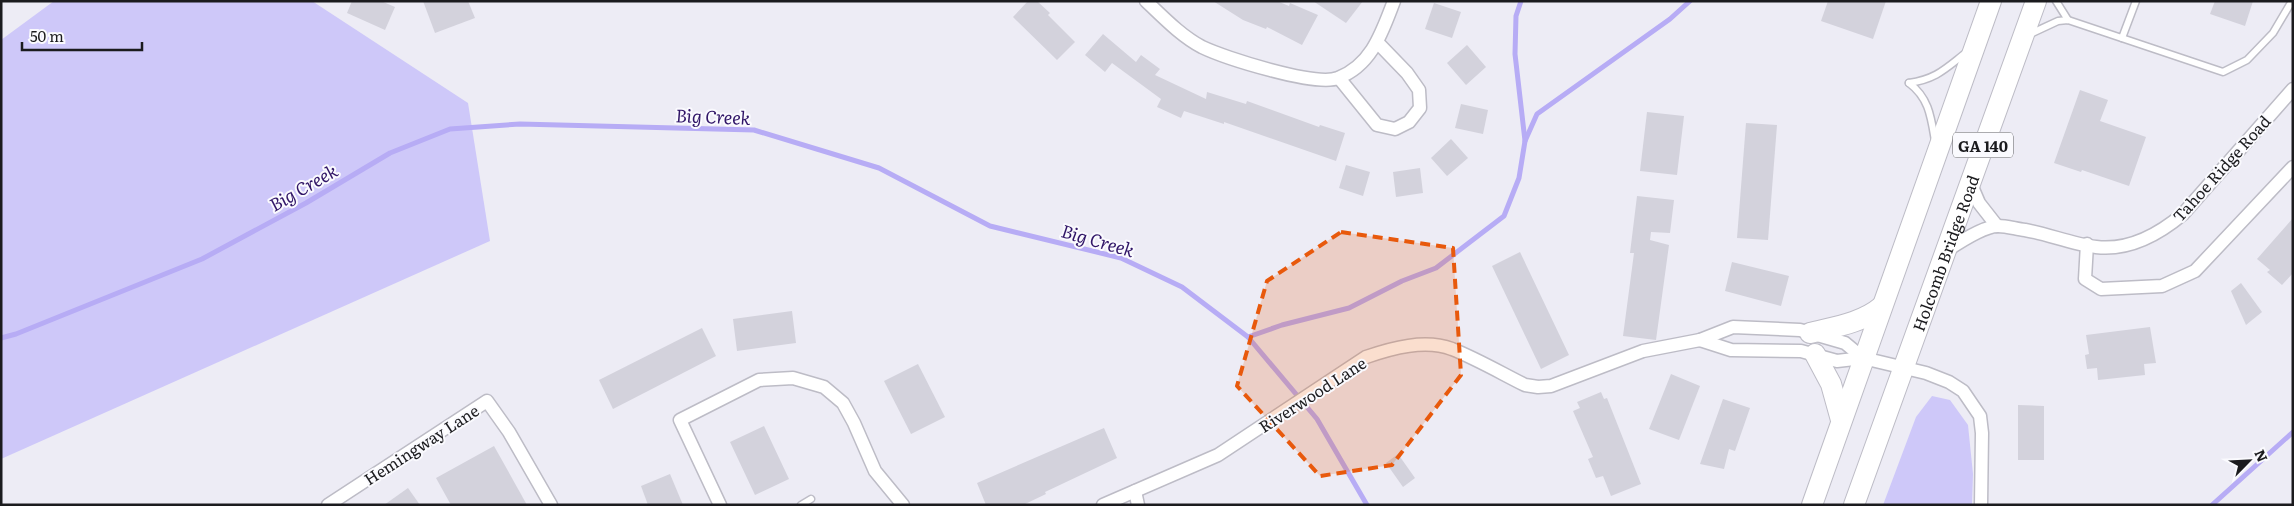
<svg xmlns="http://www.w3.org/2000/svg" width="2294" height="506" font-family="Literata,serif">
<rect width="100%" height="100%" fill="#edecf5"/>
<g fill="#cec8f9">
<path d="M54,1H312L468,103L490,241L1,459V40Z"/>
<path d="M1932,396L1950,400L1968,425L1973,474L1972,505H1883L1916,417Z"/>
</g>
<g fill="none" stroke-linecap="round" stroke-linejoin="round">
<g stroke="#b7acf5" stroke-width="5">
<path d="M1525,141L1537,114L1670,19L1690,1"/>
<path d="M1248,337L1282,325L1349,308L1402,281L1436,268L1504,216L1519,178L1525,141L1515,54L1516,16L1521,1"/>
<path d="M1,338L16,334L202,259L306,203L390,153L450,129L520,124L754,130L879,168L990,226L1121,258L1182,287L1248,337L1317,419L1367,505"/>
<path d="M2212,505L2293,432"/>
</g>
</g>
<g fill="#d3d2dc">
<path d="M352,1H381L395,7L385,30L347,13Z"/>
<path d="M423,1H468L475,18L435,33Z"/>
<path d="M1028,1H1037L1050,13L1048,15L1075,42L1057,60L1013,17Z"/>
<path d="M1213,1H1277L1289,6L1290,3L1318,15L1302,45L1267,27L1266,29L1243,20Z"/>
<path d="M1313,1H1363L1346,23Z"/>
<path d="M1828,1H1886L1873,39L1821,21Z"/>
<path d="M2215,1H2253L2245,26L2210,14Z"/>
<path d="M1434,3L1461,12L1452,38L1425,29Z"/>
<path d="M1103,34L1136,62L1141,55L1160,69L1155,75L1206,99L1207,92L1246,104L1247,101L1319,127L1320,125L1345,133L1336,161L1224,122V124L1184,111L1181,118L1157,107L1161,99L1112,63L1105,72L1085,55Z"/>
<path d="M1467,45L1486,67L1466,85L1447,63Z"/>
<path d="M2080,90L2108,100L2100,121L2146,137L2129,186L2082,170L2081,172L2054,163Z"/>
<path d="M1461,104L1488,110L1483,134L1455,128Z"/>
<path d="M1647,112L1684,116L1677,175L1640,171Z"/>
<path d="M1746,123L1777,125L1768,240L1737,238Z"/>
<path d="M1451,139L1468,158L1447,176L1431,158Z"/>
<path d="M1346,165L1370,172L1363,196L1339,188Z"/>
<path d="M1420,168L1423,193L1396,197L1393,172Z"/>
<path d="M1637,196L1674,200L1670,233L1651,232L1650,240L1669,245L1656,340L1623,336L1634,253H1630Z"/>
<path d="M2293,218V273L2282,285L2267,272L2270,270L2257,259Z"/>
<path d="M1520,252L1569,355L1541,369L1492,266Z"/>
<path d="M1732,262L1789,276L1781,306L1725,291Z"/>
<path d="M2241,283L2262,312L2246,325L2231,291Z"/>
<path d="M792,311L796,343L737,351L733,319Z"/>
<path d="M2150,327L2156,363L2144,364L2145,375L2098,380L2097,368L2087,369L2085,355L2089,354L2086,335Z"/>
<path d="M702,328L716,356L613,409L599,380Z"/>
<path d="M918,364L945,417L911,434L884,381Z"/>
<path d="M1671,374L1700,386L1679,440L1649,429Z"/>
<path d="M1601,392L1604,399L1607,398L1641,484L1611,496L1603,476L1596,478L1588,459L1593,457L1573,411L1580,408L1577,402Z"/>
<path d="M1723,399L1750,408L1735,451L1729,449L1724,469L1700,464Z"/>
<path d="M2018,405L2044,406V460H2018Z"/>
<path d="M764,426L789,479L755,495L730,442Z"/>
<path d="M1104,428L1117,458L1045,492L1046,494L1023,505H986L977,483Z"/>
<path d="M494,446L527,505H451L436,478Z"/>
<path d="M1398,454L1415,478L1403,487L1386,463Z"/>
<path d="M670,474L683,505H648L641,486Z"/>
<path d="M408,488L420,505H384Z"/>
</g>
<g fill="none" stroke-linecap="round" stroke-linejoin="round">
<defs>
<g id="service">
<path d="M2056,1L2068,20"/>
<path d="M2030,34L2058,21L2068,20L2223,72L2247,60L2273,33L2292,1"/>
<path d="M2122,38L2136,1"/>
<path d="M1909,83C1937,79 1946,68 1967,52"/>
<path d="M1909,83C1929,98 1931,117 1935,141"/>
<path d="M801,505L811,499"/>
</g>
<g id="minor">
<path d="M1146,1C1163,17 1181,36 1202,47C1225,58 1316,87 1338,78C1372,65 1382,32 1394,1"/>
<path d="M1339,78L1377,125L1395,129L1409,122L1420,108L1419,90L1407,73L1378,43"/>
<path d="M1970,182L1979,203L1997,226"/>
<path d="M2087,244L2085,279L2101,289L2162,286L2195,271L2293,167"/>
<path d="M1946,251C1958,243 1984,226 1998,226C2007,226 2016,229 2025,230C2048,234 2072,244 2096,247C2129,251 2158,235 2183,214L2293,89"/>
<path d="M1700,340L1731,350L1801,351L1837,361L1863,358L1926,373L1949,382L1963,391L1980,416L1982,433L1981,505"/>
<path d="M1135,491L1138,505"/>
<path d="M328,505L487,401L509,432L551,505"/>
<path d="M720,505L680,420L759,380L793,378L824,387L843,403L854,423L875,471L903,505"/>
<path d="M1103,505L1218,455L1366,357C1392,348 1425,339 1452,349C1477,359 1501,373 1525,385L1538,387L1551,386L1643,351L1700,340L1733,327L1800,330L1845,343L1863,358"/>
</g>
<g id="primary">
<path d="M1810,333C1834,327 1862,323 1881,307"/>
<path d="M1815,354L1831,384L1841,420"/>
<path d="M1812,505L1991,1"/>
<path id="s1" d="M1854,505L2036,1"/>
</g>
</defs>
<use href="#service" stroke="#bdbcc6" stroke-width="9"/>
<use href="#minor" stroke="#bdbcc6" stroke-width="15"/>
<use href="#primary" stroke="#bdbcc6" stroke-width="22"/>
<use href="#service" stroke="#fff" stroke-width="6"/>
<use href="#minor" stroke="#fff" stroke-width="12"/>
<use href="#primary" stroke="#fff" stroke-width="20"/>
</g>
<path fill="#e8590c" fill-opacity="0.2" stroke="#e8590c" stroke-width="4" stroke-dasharray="10 6" stroke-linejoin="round" d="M1341,232L1453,248L1461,375L1392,465L1320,476L1237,386L1267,281Z"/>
<g text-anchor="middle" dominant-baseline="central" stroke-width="4" stroke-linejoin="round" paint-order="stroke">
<rect fill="#fafafe" stroke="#5e5e61" stroke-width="1" x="1953" y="132.5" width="60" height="25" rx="4"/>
<g font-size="15" font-weight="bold" fill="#1b1b1e">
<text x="1983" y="145">GA 140</text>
</g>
<g font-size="16" fill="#1b1b1e" stroke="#fafafe">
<text transform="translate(2221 168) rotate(-48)">Tahoe Ridge Road</text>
<text stroke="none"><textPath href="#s1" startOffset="268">Holcomb Bridge Road</textPath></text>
<text transform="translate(1312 394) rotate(-33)">Riverwood Lane</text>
<text transform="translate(421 444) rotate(-33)">Hemingway Lane</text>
</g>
<g font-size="18" font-style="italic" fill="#301567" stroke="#fafafe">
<text transform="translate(713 116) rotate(2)">Big Creek</text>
<text transform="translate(303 187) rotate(-30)">Big Creek</text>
<text transform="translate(1098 240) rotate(16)">Big Creek</text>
</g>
</g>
<rect width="2294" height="506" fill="none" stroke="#1b1b1e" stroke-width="5"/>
<g transform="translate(2249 461) rotate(66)" stroke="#fafafe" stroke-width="4" paint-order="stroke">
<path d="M0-4L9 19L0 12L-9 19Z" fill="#1b1b1e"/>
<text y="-8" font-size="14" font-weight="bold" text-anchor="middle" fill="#1b1b1e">N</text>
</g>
<path d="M22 42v8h120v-8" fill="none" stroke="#1b1b1e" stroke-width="2.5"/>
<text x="30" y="42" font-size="15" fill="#1b1b1e" stroke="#fafafe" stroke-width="4" paint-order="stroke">50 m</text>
</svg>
